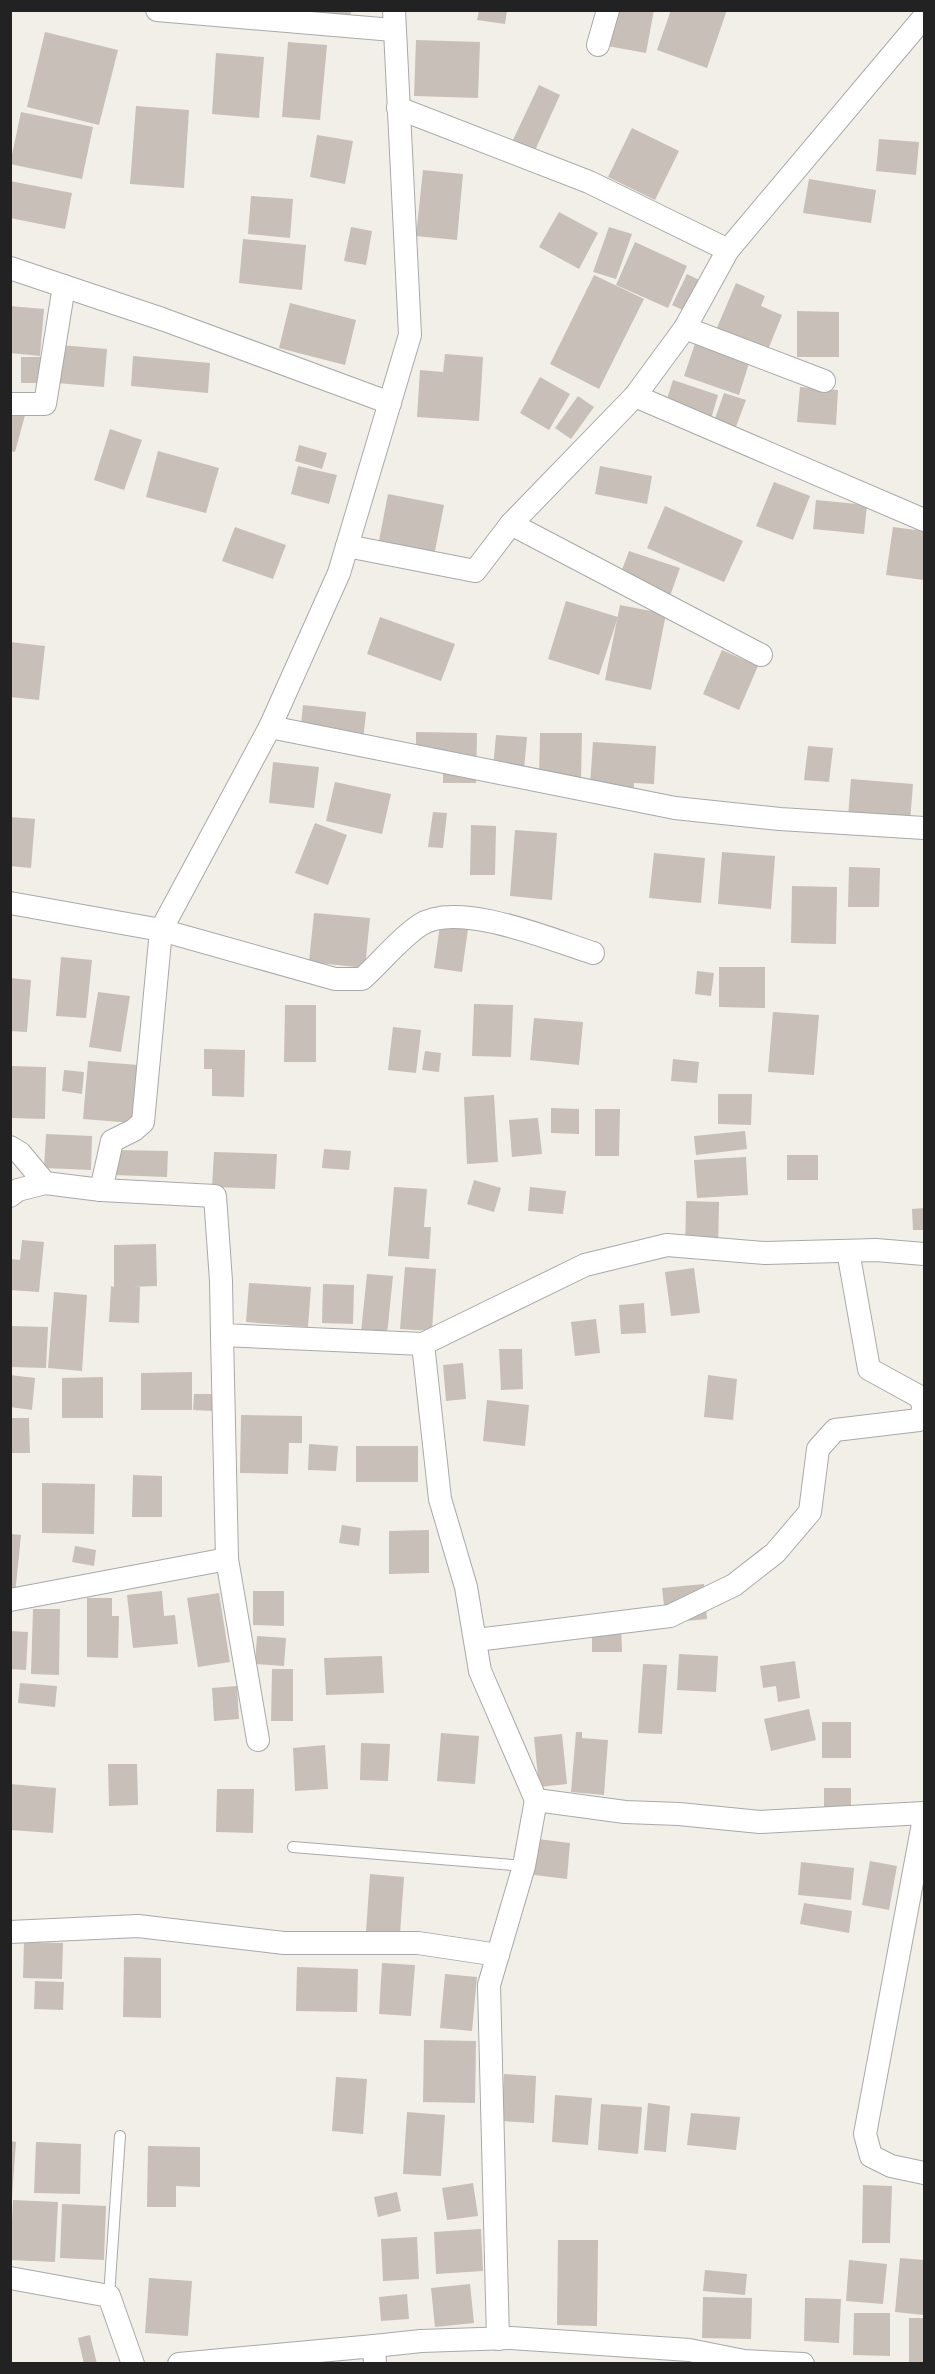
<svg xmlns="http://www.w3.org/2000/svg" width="935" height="2374" font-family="Inter,sans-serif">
<rect width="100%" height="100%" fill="#f2efe9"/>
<g fill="#c7bfb8">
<path d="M307,10H351L350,24L307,23Z"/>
<path d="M479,10H507L505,24L477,20Z"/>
<path d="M602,10H654L646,53L596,44Z"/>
<path d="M671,10H727L707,68L657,50Z"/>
<path d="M45,32L118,50L99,125L27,107Z"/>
<path d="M416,40L480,42L478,98L414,96Z"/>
<path d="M288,42L327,45L320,120L282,117Z"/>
<path d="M216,53L264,57L259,118L212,114Z"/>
<path d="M539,85L560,95L533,155L511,144Z"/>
<path d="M136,106L189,110L184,188L130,184Z"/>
<path d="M21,112L93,127L82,179L10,164Z"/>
<path d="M632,128L679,151L655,200L608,177Z"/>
<path d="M317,135L353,141L345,184L310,177Z"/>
<path d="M879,139L919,142L916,175L876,171Z"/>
<path d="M423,170L463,174L457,240L416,236Z"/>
<path d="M809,179L876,190L871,223L803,213Z"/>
<path d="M10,181L72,193L65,229L10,218Z"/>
<path d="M251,196L293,199L290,238L248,234Z"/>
<path d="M559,212L598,233L579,269L539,247Z"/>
<path d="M351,227L372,231L366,265L344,261Z"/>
<path d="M609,227L632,234L616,279L593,272Z"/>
<path d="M243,239L306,245L302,290L239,283Z"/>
<path d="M635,242L687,266L668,308L616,285Z"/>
<path d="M687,274L703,282L689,313L672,305Z"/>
<path d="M594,275L644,299L599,389L550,364Z"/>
<path d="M736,283L765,296L761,306L782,315L767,352L716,330Z"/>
<path d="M290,303L356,320L345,365L279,348Z"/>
<path d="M10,306L44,309L40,356L10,353Z"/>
<path d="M797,311L839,312V357H797Z"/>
<path d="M697,338L751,357L739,395L684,376Z"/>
<path d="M60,345L107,349L104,387L57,383Z"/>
<path d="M445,354L483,357L479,421L417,417L420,370L443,372Z"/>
<path d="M133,356L210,363L208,393L131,386Z"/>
<rect x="21" y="357" width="22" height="26"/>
<path d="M540,377L570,394L549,430L520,413Z"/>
<path d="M673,380L718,395L711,419L665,405Z"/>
<path d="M800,387L838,390L836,425L797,422Z"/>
<path d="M724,393L746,400L734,432L713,424Z"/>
<path d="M578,396L594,407L571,439L555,428Z"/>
<path d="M10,404L27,408L15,452L10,451Z"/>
<path d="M110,429L142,440L124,490L94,480Z"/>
<path d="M299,445L327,453L322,469L295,461Z"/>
<path d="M158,451L219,468L206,513L146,497Z"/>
<path d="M298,466L337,475L329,504L291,494Z"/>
<path d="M600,466L652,476L647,504L595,494Z"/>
<path d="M774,482L810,496L793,540L756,526Z"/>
<path d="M388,494L444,505L433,561L377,551Z"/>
<path d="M816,500L867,505L864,534L813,529Z"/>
<path d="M665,506L743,541L724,582L647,548Z"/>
<path d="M235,527L286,545L273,579L222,561Z"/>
<path d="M893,527L924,531V580L886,575Z"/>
<path d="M629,551L680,568L670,596L619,578Z"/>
<path d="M566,601L618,617L599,675L548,659Z"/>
<path d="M620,605L666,614L651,690L605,680Z"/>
<path d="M380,617L455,644L441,681L367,654Z"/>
<path d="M10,642L45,646L39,700L10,697Z"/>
<path d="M722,650L758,666L739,710L703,694Z"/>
<path d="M303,705L366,712L362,751L299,744Z"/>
<path d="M416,732L477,733L476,783H443V758H416Z"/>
<path d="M540,733H582L581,780L539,779Z"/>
<path d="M496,735L527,737L524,770L493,767Z"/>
<path d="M593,742L656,746L654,784L634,783L633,802L589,799Z"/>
<path d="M808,746L833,748L829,782L804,780Z"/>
<path d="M273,762L319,767L314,808L269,803Z"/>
<path d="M851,779L913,784L909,834L847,830Z"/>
<path d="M335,782L391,794L382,834L326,821Z"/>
<path d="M433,812L447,813L443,848L428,847Z"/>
<path d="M10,817L35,819L31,868L10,866Z"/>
<path d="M315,823L347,835L328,885L295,873Z"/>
<path d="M471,825L496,826L495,875H470Z"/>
<path d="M515,830L557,833L552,900L510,896Z"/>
<path d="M722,852L775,856L771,909L718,904Z"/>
<path d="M654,853L705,858L701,903L649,898Z"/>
<path d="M849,867L880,868L879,907H848Z"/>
<path d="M792,886L837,887L836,944L791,943Z"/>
<path d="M314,913L370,918L365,968L309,962Z"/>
<path d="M440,925L468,929L462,972L434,968Z"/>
<path d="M61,957L92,960L86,1018L56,1016Z"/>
<path d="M719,967H765V1008L719,1007Z"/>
<path d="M697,971L714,973L711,996L695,994Z"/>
<path d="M10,978L31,980L27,1032L10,1031Z"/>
<path d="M98,992L130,996L121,1052L89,1047Z"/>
<path d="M474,1004L513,1005L511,1057L472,1056Z"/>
<path d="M285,1005H316V1062H284Z"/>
<path d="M773,1012L819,1015L814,1075L768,1072Z"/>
<path d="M534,1018L583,1022L579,1065L530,1060Z"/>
<path d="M393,1027L421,1030L416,1073L388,1070Z"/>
<path d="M204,1049L245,1050L244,1097L212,1096V1069H204Z"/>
<path d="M425,1051L441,1053L439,1072L422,1070Z"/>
<path d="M673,1059L699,1062L697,1083L671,1081Z"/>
<path d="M88,1061L138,1065L133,1123L83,1119Z"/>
<path d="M10,1066L46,1067L45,1119L10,1118Z"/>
<path d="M64,1070L84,1072L82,1094L62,1091Z"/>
<path d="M718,1094H752L751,1125L718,1124Z"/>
<path d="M494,1095L498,1162L467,1164L464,1097Z"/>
<path d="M551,1108L579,1109V1134L551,1133Z"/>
<path d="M595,1109H620L619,1156H595Z"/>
<path d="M538,1118L542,1154L512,1157L509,1120Z"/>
<path d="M745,1131L747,1149L696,1155L694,1136Z"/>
<path d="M46,1134L92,1136L91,1170L44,1168Z"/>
<path d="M324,1149L351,1151L349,1170L322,1168Z"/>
<path d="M115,1150L168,1151L167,1177L114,1175Z"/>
<path d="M214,1152L277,1154L275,1189L212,1187Z"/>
<rect x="787" y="1155" width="31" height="25"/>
<path d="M746,1157L748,1195L697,1198L694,1160Z"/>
<path d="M474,1180L501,1188L494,1212L467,1204Z"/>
<path d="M394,1187L427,1189L424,1227H431L429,1259L388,1256Z"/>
<path d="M530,1187L566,1191L563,1214L528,1211Z"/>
<path d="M686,1201L719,1202L718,1251H685Z"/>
<path d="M924,1208V1230H913L912,1209Z"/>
<path d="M22,1240L44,1242L39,1292L10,1290V1259L20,1260Z"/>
<path d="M156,1244L157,1286L132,1287H140L139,1323L109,1322L111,1286L114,1287V1245Z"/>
<path d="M405,1267L436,1269L432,1331L400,1329Z"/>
<path d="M694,1268L700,1313L671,1316L665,1272Z"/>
<path d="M367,1274L393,1276L387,1335L361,1332Z"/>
<path d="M249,1283L311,1287L308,1327L246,1322Z"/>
<path d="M323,1284L354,1285L353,1324L322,1323Z"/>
<path d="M54,1292L87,1295L82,1371L48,1368Z"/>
<path d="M644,1303L646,1333L621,1334L619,1305Z"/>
<path d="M596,1319L600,1353L575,1356L571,1322Z"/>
<path d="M10,1326L48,1327L46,1368L10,1367Z"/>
<path d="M499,1349H522L523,1389L501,1390Z"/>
<path d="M463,1363L466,1399L446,1401L443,1365Z"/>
<path d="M192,1372V1410H141V1373Z"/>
<path d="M10,1375L35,1378L32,1410L10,1407Z"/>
<path d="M708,1375L737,1379L733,1420L704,1417Z"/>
<path d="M103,1377V1418H62V1378Z"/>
<path d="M194,1394H213L212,1411L193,1410Z"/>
<path d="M487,1400L529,1405L525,1446L483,1441Z"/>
<path d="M241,1415L302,1416V1443H289L288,1474L240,1473Z"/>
<path d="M10,1418H29L30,1453H10Z"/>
<path d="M309,1444L338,1446L336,1471L308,1470Z"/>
<rect x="356" y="1446" width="62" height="36"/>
<path d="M133,1475L162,1476V1517H132Z"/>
<path d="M42,1483L95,1484L94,1534L42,1533Z"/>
<path d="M342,1525L361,1528L359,1546L339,1543Z"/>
<path d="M429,1530V1573L389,1574V1531Z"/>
<path d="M10,1534L21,1535L15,1595H10Z"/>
<path d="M75,1546L96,1550L94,1566L72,1562Z"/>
<path d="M704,1584L707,1619L666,1623L662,1588Z"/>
<path d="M162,1591L164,1616L175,1615L178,1644L133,1648L127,1595Z"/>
<path d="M253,1591H284V1626L253,1625Z"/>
<path d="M219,1593L230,1662L198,1667L187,1598Z"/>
<path d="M87,1598H112V1616H119L118,1658L87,1657Z"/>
<path d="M33,1609H60L59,1675L31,1674Z"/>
<path d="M592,1625H621L622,1652H592Z"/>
<path d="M10,1631L28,1632L26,1670L10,1669Z"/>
<path d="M257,1636L286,1638L284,1666L255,1664Z"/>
<path d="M679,1654L718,1656L716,1692L677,1690Z"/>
<path d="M382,1656L384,1693L326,1695L324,1658Z"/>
<path d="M795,1661L800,1698L778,1702L776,1686L763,1688L760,1666Z"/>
<path d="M643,1664L667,1665L662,1734L638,1733Z"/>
<path d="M272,1669H293V1721H271Z"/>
<path d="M20,1683L57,1686L55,1707L18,1703Z"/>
<path d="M237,1686L239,1719L214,1721L212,1688Z"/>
<path d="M809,1709L816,1740L771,1751L764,1719Z"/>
<rect x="822" y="1722" width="29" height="36"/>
<path d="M576,1732H582V1738L608,1740L604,1795L571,1792Z"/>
<path d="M441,1733L479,1736L475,1784L437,1781Z"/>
<path d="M562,1734L567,1784L539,1787L534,1737Z"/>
<path d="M361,1743L390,1744L388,1781L360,1780Z"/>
<path d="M325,1745L328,1789L295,1791L293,1748Z"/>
<path d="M108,1764H137L138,1805L109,1806Z"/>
<path d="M10,1784L56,1788L53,1833L10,1830Z"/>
<rect x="824" y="1788" width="27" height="20"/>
<path d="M217,1789H254L253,1833L216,1832Z"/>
<path d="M538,1839L570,1843L567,1879L534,1875Z"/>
<path d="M870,1861L897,1866L889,1910L862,1905Z"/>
<path d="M801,1862L854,1868L851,1900L798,1895Z"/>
<path d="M370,1874L404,1877L400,1934L366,1932Z"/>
<path d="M804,1903L852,1911L849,1933L800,1924Z"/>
<path d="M24,1942L63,1943L62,1979L23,1978Z"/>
<path d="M124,1957L161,1958V2018L123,2017Z"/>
<path d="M382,1963L415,1965L411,2016L379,2014Z"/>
<path d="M297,1967L358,1969L357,2012L296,2011Z"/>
<path d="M445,1974L477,1977L472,2031L440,2028Z"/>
<path d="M35,1981L64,1982L63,2010L34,2009Z"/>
<path d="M424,2040L476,2041L475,2103L423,2102Z"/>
<path d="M504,2074L536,2076L534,2123L502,2121Z"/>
<path d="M336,2077L367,2079L363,2134L332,2131Z"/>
<path d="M555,2095L592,2098L588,2145L552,2142Z"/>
<path d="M648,2103L670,2106L666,2152L644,2150Z"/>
<path d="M601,2104L642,2107L638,2154L598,2150Z"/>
<path d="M407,2112L445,2115L441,2176L403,2174Z"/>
<path d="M691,2113L740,2117L736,2150L687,2145Z"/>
<path d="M10,2141L16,2142L12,2197H10Z"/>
<path d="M36,2142L81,2144L80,2194L34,2193Z"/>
<path d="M148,2146L200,2147V2187L176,2186V2207H147Z"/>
<path d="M473,2183L478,2216L447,2220L442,2188Z"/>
<path d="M863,2185L892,2186L890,2243H862Z"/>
<path d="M397,2192L401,2211L378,2217L374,2197Z"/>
<path d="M13,2200L58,2202L55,2262L10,2260Z"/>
<path d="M62,2204L106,2206L104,2260L60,2258Z"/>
<path d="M481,2229L483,2271L436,2274L434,2232Z"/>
<path d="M417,2237L419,2279L383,2281L381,2239Z"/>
<path d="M558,2240H598L597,2326L557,2325Z"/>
<path d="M900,2258L924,2260V2315L895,2312Z"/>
<path d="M849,2260L887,2264L883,2304L846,2301Z"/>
<path d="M705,2270L747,2274L745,2295L703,2291Z"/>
<path d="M149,2278L192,2281L188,2336L145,2333Z"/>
<path d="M470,2284L474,2323L435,2327L431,2288Z"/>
<path d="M407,2294L409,2319L381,2321L379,2297Z"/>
<path d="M703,2297L752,2298L751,2339L702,2338Z"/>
<path d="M805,2298L841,2299L839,2343L804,2341Z"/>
<path d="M854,2313H890V2356L853,2355Z"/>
<rect x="909" y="2318" width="15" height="46"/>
<path d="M90,2335L97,2364H84L78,2338Z"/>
</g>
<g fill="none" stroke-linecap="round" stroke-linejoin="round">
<defs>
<g id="service">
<path d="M293,1847L524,1866"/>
<path d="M109,2296L120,2136"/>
</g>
<g id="minor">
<path d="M157,10L393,30"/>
<path d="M598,45L608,10"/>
<path d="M398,108L589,182L728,250"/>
<path d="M10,268L162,319L390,403"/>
<path d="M685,328L824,381"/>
<path d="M635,396L924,520"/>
<path d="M10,404H45L64,286"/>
<path d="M511,524L761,655"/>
<path d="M347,546L475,571L511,524L635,396L685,328L728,250L924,17"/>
<path d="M270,727L675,808L780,819L924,828"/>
<path d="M10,903L161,930L335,979H362C381,962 399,939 420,925C458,900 552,940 593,953"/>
<path d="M10,1147L20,1153L45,1183L101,1190L215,1196L221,1281L222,1335L423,1344L440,1499L466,1587L480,1671L536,1800L625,1812L679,1814L760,1822L924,1813"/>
<path d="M101,1190L112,1141L134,1130L143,1122L161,930L270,727L339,573L410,335L394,10"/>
<path d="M10,1196L18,1190L45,1183"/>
<path d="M222,1335L227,1559L258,1740"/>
<path d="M423,1344L585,1265L667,1245L765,1253L876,1250L924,1254"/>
<path d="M10,1600L227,1559"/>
<path d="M476,1640L670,1616L734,1585L775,1553L810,1512L818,1449L835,1430L919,1420L924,1408L920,1397L869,1369L848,1251"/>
<path d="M924,1818L865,2134L871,2156L891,2166L924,2173"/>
<path d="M10,1932L138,1926L284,1943H418L498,1955"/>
<path d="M10,2278L109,2296L133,2364"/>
<path d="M498,2339L489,1985L524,1866L536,1800"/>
<path d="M374,2346L421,2341L511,2338L689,2350L744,2361L803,2364"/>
<path d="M179,2364L374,2346L375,2364"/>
</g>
</defs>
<use href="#service" stroke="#a9a9a9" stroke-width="12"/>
<use href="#minor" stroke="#a9a9a9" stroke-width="24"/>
<use href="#service" stroke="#fff" stroke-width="10"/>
<use href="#minor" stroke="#fff" stroke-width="22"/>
</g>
<rect width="935" height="2374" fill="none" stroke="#222222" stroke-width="24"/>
</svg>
